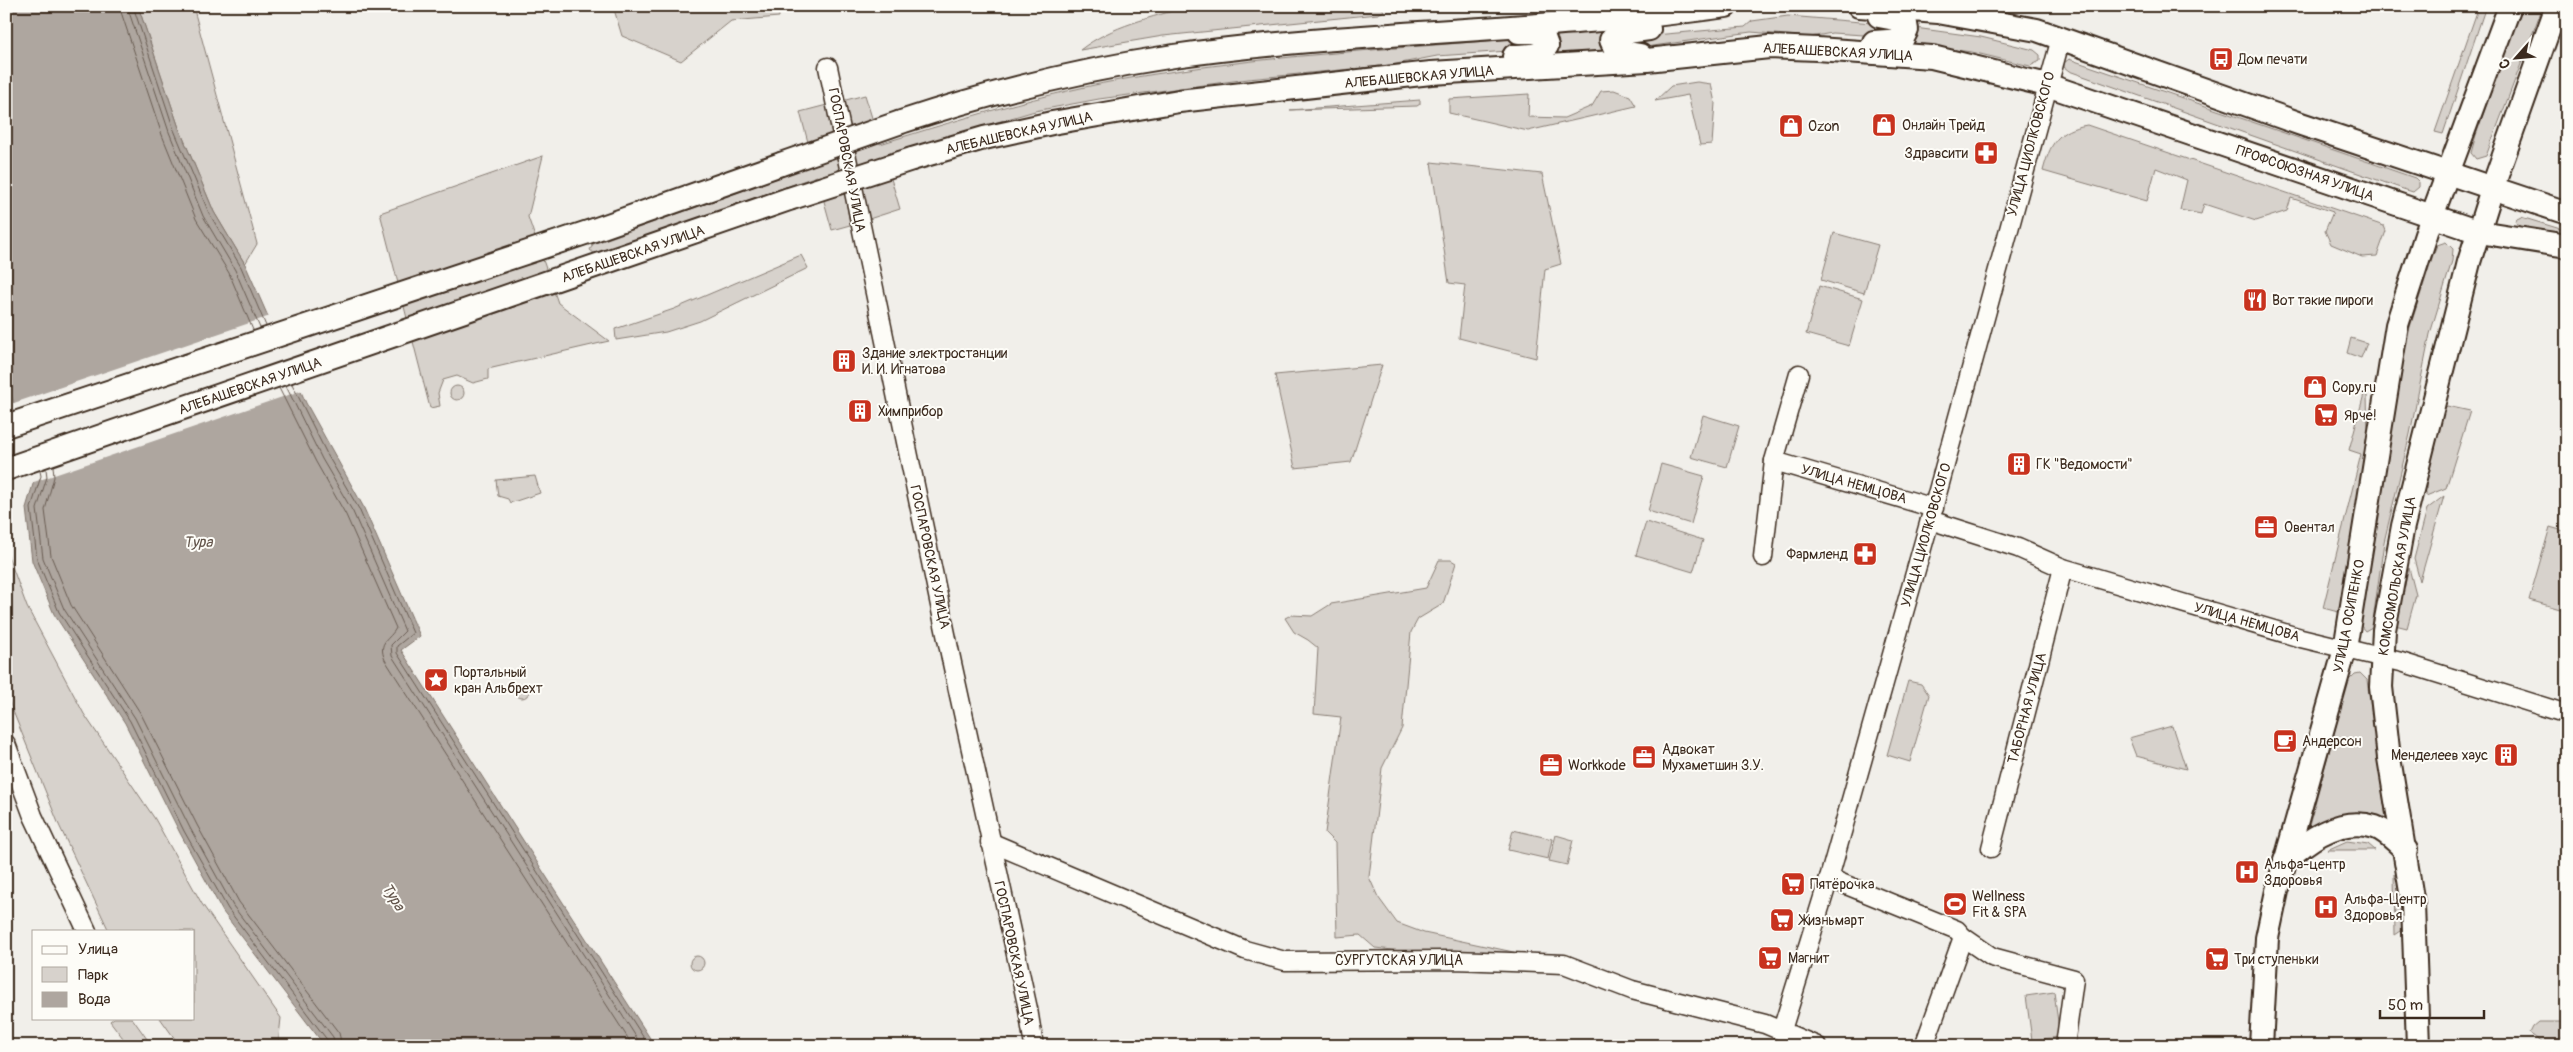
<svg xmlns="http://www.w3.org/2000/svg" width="2573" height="1052" font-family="Pangolin,sans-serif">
<rect width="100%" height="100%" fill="#f1efea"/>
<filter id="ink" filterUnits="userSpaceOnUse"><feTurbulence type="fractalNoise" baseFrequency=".02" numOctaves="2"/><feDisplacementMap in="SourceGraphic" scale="10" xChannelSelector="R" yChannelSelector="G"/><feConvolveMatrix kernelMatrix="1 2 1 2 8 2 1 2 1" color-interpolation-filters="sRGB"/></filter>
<g filter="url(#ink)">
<g fill="#d7d2cc" stroke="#897e75">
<path d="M138,6H193L257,244L245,264L214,212L179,128Z"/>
<path d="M613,6H778L779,17L731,21L681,61L622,36Z"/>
<path d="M1189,6H1381L1384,11L1378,14L1163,36L1080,50C1112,25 1151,18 1189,6Z"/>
<path d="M2479,6H2486L2443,134L2435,132Z"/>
<path d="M2521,6H2543L2486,156L2476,159L2471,153L2476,135Z"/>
<path d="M1788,16L1897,25L1895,37L1832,33L1810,37L1751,32L1625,50L1621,38L1745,27L1752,21Z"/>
<path d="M1915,28L1981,37L2034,50L2040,55V61L2030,66L1972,52L1904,44Z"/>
<path d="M1609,30L1607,50L1548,55L1551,36Z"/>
<path d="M1535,37L1537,49L1437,56L1391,65L1248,79L1099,99L1035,111L884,155L900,209L869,219L856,164L841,168L850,225L832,230L817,176L595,254L590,250L593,244L814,165L800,112L865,95L880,144C970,116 1062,88 1155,74C1281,54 1409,48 1535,37Z"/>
<path d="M2069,59L2415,178L2419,182V187L2413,192L2403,189L2069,71L2064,67V63Z"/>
<path d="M1697,82L1711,84L1715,103L1712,144L1700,145L1688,95L1655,101L1671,86Z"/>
<path d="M1614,90L1630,96L1636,106L1528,131L1449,113V99L1529,94L1528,117L1564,118L1592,106L1601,91Z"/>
<path d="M1420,100V104L1417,106L1290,110Z"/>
<path d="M2087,125L2384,226L2386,231L2377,256L2362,257L2331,244L2325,231L2333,212L2291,198L2287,211L2256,221L2204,204L2201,214L2180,210L2187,180L2156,168L2147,201L2043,171C2050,144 2057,130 2087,125Z"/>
<path d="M543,156L528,217L558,303L609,341L488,369V379L473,383L457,376L443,380L438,393L440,406L430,408L380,213Z"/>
<path d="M1431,162L1542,174L1561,264L1545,269L1536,358L1459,338L1465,285L1449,283Z"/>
<path d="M2521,217L2567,231V235L2518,226L2515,220Z"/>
<path d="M1834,233L1878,245L1864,293L1821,280Z"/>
<path d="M2446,242L2453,249L2452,261L2430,334L2410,434L2384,542L2372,627L2365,631L2360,625L2394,400L2410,327L2433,255L2437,245Z"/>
<path d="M801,255L808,268L700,321L666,332L616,340L615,329L674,309Z"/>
<path d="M1819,286L1863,299L1849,346L1806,334Z"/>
<path d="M2351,338L2367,343L2361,358L2347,353Z"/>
<path d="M1382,365L1351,462L1295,468L1275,375Z"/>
<circle cx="457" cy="393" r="7"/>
<path d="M2364,394L2367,395L2368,435L2342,613L2323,608L2361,454L2349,450Z"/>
<path d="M2447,406L2470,411L2446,488L2426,496L2427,465L2441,412Z"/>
<path d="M1703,415L1739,426L1727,467L1691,457Z"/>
<path d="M1661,464L1704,476L1691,524L1648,511Z"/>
<path d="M535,476L540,493L510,503L508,499L498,496L496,480Z"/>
<path d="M2444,496L2420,581L2414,559L2427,509Z"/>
<path d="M1646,522L1703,540L1693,572L1636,555Z"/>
<path d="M2550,527L2567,532V611L2529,600Z"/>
<path d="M6,550L27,607L84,714L155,819L202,904L281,1018L278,1046H180L160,1018H194V931H109L59,825L6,694Z"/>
<path d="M1439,560H1451L1456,563L1443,604L1418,619L1411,632L1402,728L1382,768L1369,877L1378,897L1397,923L1424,933L1518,953L1516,955L1446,956L1375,948L1360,935L1337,937L1335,843L1325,833L1341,717L1314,714L1318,648L1308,640L1294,632L1285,618L1291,615L1312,616L1331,604L1426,588Z"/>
<path d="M2409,568L2416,595L2407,628L2395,625Z"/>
<path d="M2360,673L2367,680L2387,826L2306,837L2348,681L2355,674Z"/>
<path d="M1908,681L1921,684L1929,695L1910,762L1887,755Z"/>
<circle cx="522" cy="691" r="7"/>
<path d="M2172,726L2186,769L2136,756L2129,738Z"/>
<path d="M1513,830L1552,839L1548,859L1508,850Z"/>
<path d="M1556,835L1573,840L1567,865L1549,861Z"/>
<path d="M2347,841L2368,844L2375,850H2327Z"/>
<path d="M2394,874L2404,896V929L2395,935Z"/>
<circle cx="697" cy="963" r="7"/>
<path d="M2054,992L2060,1037L2032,1040L2026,996Z"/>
<path d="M114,1018H132L152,1046H129L110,1021Z"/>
<path d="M2538,1022H2561L2565,1026L2566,1035L2553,1044L2543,1043L2529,1033L2532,1027Z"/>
</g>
<path fill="#aea69f" stroke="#80746b" d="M6,6H138L179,128L214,212L245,264L306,403L363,506L420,636L401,650L655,1046H325L223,912L180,833L125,723L54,614L32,561L26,508L36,474L11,394L6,391Z"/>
<path fill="#f1efea" d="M270,316L303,390L31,483L33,475L11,404Z"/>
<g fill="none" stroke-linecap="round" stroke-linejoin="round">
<g stroke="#695c52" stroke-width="1">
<path d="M119,6L162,135L196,219L229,273L253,330"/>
<path d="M127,6L169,132L203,216L235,270L260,328"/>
<path d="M133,6L174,130L209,213L241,267L266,326"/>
<path d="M292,384L328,456L359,509L413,633L397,646V653L649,1046"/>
<path d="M286,386L322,459L353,512L405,631L391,645L392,656L642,1046"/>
<path d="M279,388L316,462L346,515L396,628C390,640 377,641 385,660L633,1046"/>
<path d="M53,466L54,477L45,510L51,556L71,605L141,714L197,825L239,902L339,1033L342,1046"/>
<path d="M46,469L47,477L37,509L43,558L64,609L135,718L190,828L233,906L333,1037L335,1046"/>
<path d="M40,471L41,476L31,508L37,559L59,612L130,721L184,831L228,909L328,1041L329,1046"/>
</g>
<defs>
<g id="minor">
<path d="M828,67L952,663L1028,1009L1034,1046"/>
<path d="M1774,461L1934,508"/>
<path d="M1930,520L2018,548L2063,568L2301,638L2401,662L2567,714"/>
<path d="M1763,557L1774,461L1799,374"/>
<path d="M6,744L33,816L87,931"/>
<path d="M990,842L1245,950L1285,961L1454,960L1564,964L1632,990L1765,1024L1817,1046"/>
<path d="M1991,848L2063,568"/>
<path d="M1829,878L1957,930L1963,937L1924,1046"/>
<path d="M1963,937L1992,957L2074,979L2065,1046"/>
<path d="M1782,1030L1829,878L1930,520L2061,38"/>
</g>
<g id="major">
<path d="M1859,6L1938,12L2037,30L2301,124L2567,213"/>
<path d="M1874,42L1902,40L1907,30L1906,24L1900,20L1879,16"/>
<path d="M1640,55L1616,51L1611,40L1620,33L1649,29"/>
<path d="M1514,56C1526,55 1541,57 1547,46L1543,35L1537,32H1519"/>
<path d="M901,122C991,92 1081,70 1174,56C1357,30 1543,32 1726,6"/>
<path d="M912,159L984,138L1052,123L1179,101L1431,73L1647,60L1769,47L1817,49L1932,57L2047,85L2479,232L2567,246"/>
<path d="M6,426L591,231L781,164"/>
<path d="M6,469L789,199"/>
<path d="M2285,861C2308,839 2340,816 2375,827C2387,831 2396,842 2406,850"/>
<path d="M2261,1046L2267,938L2277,891L2345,649L2397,325L2432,216L2510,6"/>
<path d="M2418,1046L2413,904L2389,758L2381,687L2384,630L2403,526L2469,262L2492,189L2557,6"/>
</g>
</defs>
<use href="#minor" stroke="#3b2a1e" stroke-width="21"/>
<use href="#major" stroke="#3b2a1e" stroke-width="26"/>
<use href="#minor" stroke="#fdfcf7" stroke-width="18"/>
<use href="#major" stroke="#fdfcf7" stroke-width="22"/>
<defs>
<g id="major-bridge">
<path d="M781,164L901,122"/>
<path d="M789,199L912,159"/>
</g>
</defs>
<use href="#major-bridge" stroke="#3b2a1e" stroke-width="26" stroke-linecap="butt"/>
<use href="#major-bridge" stroke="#fdfcf7" stroke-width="22"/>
</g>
</g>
<defs>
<symbol id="bus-square" viewBox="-11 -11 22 22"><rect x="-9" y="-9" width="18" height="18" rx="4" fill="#c8321e" stroke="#fdfcf7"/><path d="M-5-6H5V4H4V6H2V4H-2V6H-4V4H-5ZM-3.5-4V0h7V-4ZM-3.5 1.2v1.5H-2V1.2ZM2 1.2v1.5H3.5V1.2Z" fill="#fff"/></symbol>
<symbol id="shop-square" viewBox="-11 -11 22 22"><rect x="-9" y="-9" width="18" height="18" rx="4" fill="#c8321e" stroke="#fdfcf7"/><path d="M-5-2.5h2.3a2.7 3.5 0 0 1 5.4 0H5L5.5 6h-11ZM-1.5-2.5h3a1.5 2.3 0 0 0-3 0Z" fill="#fff"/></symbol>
<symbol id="pharmacy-square" viewBox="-11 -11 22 22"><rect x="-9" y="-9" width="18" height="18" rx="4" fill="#c8321e" stroke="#fdfcf7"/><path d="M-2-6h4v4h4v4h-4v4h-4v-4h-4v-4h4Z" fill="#fff"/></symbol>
<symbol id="restaurant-square" viewBox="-11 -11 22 22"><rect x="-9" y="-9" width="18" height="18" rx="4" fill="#c8321e" stroke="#fdfcf7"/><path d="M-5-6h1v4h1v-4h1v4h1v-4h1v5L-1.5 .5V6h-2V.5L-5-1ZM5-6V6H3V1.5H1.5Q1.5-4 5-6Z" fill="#fff"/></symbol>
<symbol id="building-square" viewBox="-11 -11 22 22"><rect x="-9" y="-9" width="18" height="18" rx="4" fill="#c8321e" stroke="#fdfcf7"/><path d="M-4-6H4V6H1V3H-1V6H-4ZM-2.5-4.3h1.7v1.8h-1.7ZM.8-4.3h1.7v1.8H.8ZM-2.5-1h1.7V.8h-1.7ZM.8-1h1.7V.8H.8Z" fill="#fff"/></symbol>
<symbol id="supermarket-square" viewBox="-11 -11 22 22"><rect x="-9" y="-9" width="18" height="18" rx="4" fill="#c8321e" stroke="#fdfcf7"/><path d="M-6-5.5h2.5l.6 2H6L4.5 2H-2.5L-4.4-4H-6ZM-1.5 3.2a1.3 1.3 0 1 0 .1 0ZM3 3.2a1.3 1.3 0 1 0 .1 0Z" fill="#fff"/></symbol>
<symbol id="office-square" viewBox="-11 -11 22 22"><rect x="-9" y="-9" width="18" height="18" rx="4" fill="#c8321e" stroke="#fdfcf7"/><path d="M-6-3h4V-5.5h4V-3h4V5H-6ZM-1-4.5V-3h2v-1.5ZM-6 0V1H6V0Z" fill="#fff"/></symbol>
<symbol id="sight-square" viewBox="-11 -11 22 22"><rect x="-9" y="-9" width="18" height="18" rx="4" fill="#c8321e" stroke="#fdfcf7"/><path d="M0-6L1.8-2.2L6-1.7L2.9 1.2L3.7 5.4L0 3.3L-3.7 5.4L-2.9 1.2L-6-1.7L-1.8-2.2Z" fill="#fff"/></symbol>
<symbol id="cafe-square" viewBox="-11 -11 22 22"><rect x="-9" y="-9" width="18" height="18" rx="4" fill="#c8321e" stroke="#fdfcf7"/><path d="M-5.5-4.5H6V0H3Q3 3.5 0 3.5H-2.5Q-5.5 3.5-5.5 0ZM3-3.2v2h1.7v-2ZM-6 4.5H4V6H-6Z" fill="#fff"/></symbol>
<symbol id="hospital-square" viewBox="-11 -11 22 22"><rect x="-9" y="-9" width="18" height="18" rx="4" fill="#c8321e" stroke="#fdfcf7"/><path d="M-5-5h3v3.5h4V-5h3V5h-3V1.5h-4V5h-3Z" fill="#fff"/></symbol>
<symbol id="stadium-square" viewBox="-11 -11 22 22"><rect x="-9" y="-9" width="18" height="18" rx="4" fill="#c8321e" stroke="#fdfcf7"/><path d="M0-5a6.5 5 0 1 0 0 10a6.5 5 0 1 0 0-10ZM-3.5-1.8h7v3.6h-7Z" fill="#fff"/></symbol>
</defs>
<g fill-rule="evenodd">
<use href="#bus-square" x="2207" y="45" width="28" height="28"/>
<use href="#shop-square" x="1870" y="111" width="28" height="28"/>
<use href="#shop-square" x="1777" y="112" width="28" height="28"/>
<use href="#pharmacy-square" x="1972" y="139" width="28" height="28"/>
<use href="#restaurant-square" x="2241" y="286" width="28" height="28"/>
<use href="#building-square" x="830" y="347" width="28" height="28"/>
<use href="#shop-square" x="2301" y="373" width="28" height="28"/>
<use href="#building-square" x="846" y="397" width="28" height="28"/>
<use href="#supermarket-square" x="2312" y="401" width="28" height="28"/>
<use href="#building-square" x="2005" y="450" width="28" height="28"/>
<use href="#office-square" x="2252" y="513" width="28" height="28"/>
<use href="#pharmacy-square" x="1851" y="540" width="28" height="28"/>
<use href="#sight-square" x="422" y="666" width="28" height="28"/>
<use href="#cafe-square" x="2271" y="727" width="28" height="28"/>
<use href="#building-square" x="2492" y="741" width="28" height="28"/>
<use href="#office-square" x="1630" y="743" width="28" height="28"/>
<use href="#office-square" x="1537" y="751" width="28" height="28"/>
<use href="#hospital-square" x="2233" y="858" width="28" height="28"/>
<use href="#supermarket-square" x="1779" y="870" width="28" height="28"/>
<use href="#stadium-square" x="1941" y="890" width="28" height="28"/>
<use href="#hospital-square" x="2312" y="893" width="28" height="28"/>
<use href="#supermarket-square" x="1768" y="906" width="28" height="28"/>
<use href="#supermarket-square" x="1756" y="944" width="28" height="28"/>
<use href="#supermarket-square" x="2203" y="945" width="28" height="28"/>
</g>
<g text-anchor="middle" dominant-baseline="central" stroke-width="4" stroke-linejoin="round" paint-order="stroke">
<g font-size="14" fill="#3b2a1e" stroke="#fdfcf7">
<text transform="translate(1838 52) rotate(3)">АЛЕБАШЕВСКАЯ УЛИЦА</text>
<text transform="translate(1419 77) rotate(-5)">АЛЕБАШЕВСКАЯ УЛИЦА</text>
<text transform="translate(1019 133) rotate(-13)">АЛЕБАШЕВСКАЯ УЛИЦА</text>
<text transform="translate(2031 144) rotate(-75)">УЛИЦА ЦИОЛКОВСКОГО</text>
<text transform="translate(847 160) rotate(79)">ГОСПАРОВСКАЯ УЛИЦА</text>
<text transform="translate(2305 173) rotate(19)">ПРОФСОЮЗНАЯ УЛИЦА</text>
<text transform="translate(633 254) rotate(-19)">АЛЕБАШЕВСКАЯ УЛИЦА</text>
<text transform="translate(250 386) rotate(-19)">АЛЕБАШЕВСКАЯ УЛИЦА</text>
<text transform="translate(1854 484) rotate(16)">УЛИЦА НЕМЦОВА</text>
<text transform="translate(1926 535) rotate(-74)">УЛИЦА ЦИОЛКОВСКОГО</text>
<text transform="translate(930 557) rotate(78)">ГОСПАРОВСКАЯ УЛИЦА</text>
<text transform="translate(2397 576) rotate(-80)">КОМСОМОЛЬСКАЯ УЛИЦА</text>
<text transform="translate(2349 616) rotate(-79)">УЛИЦА ОСИПЕНКО</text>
<text transform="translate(2247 622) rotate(16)">УЛИЦА НЕМЦОВА</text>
<text transform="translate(2027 708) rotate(-75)">ТАБОРНАЯ УЛИЦА</text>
<text transform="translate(1014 953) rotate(78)">ГОСПАРОВСКАЯ УЛИЦА</text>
<text x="1399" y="960">СУРГУТСКАЯ УЛИЦА</text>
</g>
<g font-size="14" fill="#3b2a1e" stroke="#fdfcf7" text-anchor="start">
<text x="2238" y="59">Дом печати</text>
<text x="1902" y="125">Онлайн Трейд</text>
<text x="1808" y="126">Ozon</text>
<text x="1968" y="153" text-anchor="end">Здравсити</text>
<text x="2272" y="300">Вот такие пироги</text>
<text x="862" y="353">Здание электростанции<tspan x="862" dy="16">И. И. Игнатова</tspan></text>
<text x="2332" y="387">Copy.ru</text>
<text x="878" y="411">Химприбор</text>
<text x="2344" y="415">Ярче!</text>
<text x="2036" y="464">ГК "Ведомости"</text>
<text x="2284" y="527">Овентал</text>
<text x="1848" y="554" text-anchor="end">Фармленд</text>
<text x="454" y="672">Портальный<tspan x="454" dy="16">кран Альбрехт</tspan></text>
<text x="2302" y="741">Андерсон</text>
<text x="1662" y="749">Адвокат<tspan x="1662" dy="16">Мухаметшин З.У.</tspan></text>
<text x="2488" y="755" text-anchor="end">Менделеев хаус</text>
<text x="1568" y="765">Workkode</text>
<text x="2264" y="864">Альфа-центр<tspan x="2264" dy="16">Здоровья</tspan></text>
<text x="1810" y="884">Пятёрочка</text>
<text x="1972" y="896">Wellness<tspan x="1972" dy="16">Fit &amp; SPA</tspan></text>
<text x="2344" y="899">Альфа-Центр<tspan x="2344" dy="16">Здоровья</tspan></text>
<text x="1800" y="920">Жизньмарт</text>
<text x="1788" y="958">Магнит</text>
<text x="2234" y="959">Три ступеньки</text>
</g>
<g font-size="15" font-style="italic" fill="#63554b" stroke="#fdfcf7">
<text x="198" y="542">Тура</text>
<text transform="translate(393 897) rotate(58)">Тура</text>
</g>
</g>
<rect width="2573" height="1052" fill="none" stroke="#fdfcf7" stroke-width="25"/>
<rect x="12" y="12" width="2548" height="1027" fill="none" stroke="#3b2a1e" stroke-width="2" filter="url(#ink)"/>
<rect x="32" y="930" width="162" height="90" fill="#fdfcf7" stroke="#afa8a0"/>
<rect x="42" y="946" width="25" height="8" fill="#fdfcf7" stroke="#afa8a0"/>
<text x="78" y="954" font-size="15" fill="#3b2a1e">Улица</text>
<rect x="42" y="967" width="25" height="15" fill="#d7d2cc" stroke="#afa8a0"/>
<text x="78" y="980" font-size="15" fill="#3b2a1e">Парк</text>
<rect x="42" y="992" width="25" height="15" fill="#aea69f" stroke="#afa8a0"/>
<text x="78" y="1004" font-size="15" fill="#3b2a1e">Вода</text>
<g transform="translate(2516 58) rotate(243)" stroke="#fdfcf7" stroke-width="4" paint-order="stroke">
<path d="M0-4L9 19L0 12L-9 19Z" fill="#3b2a1e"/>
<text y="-8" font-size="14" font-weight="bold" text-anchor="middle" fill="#3b2a1e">С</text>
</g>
<path d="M2380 1010v8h104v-8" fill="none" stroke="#3b2a1e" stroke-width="2.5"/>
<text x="2388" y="1010" font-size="15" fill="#3b2a1e" stroke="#fdfcf7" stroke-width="4" paint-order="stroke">50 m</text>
</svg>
